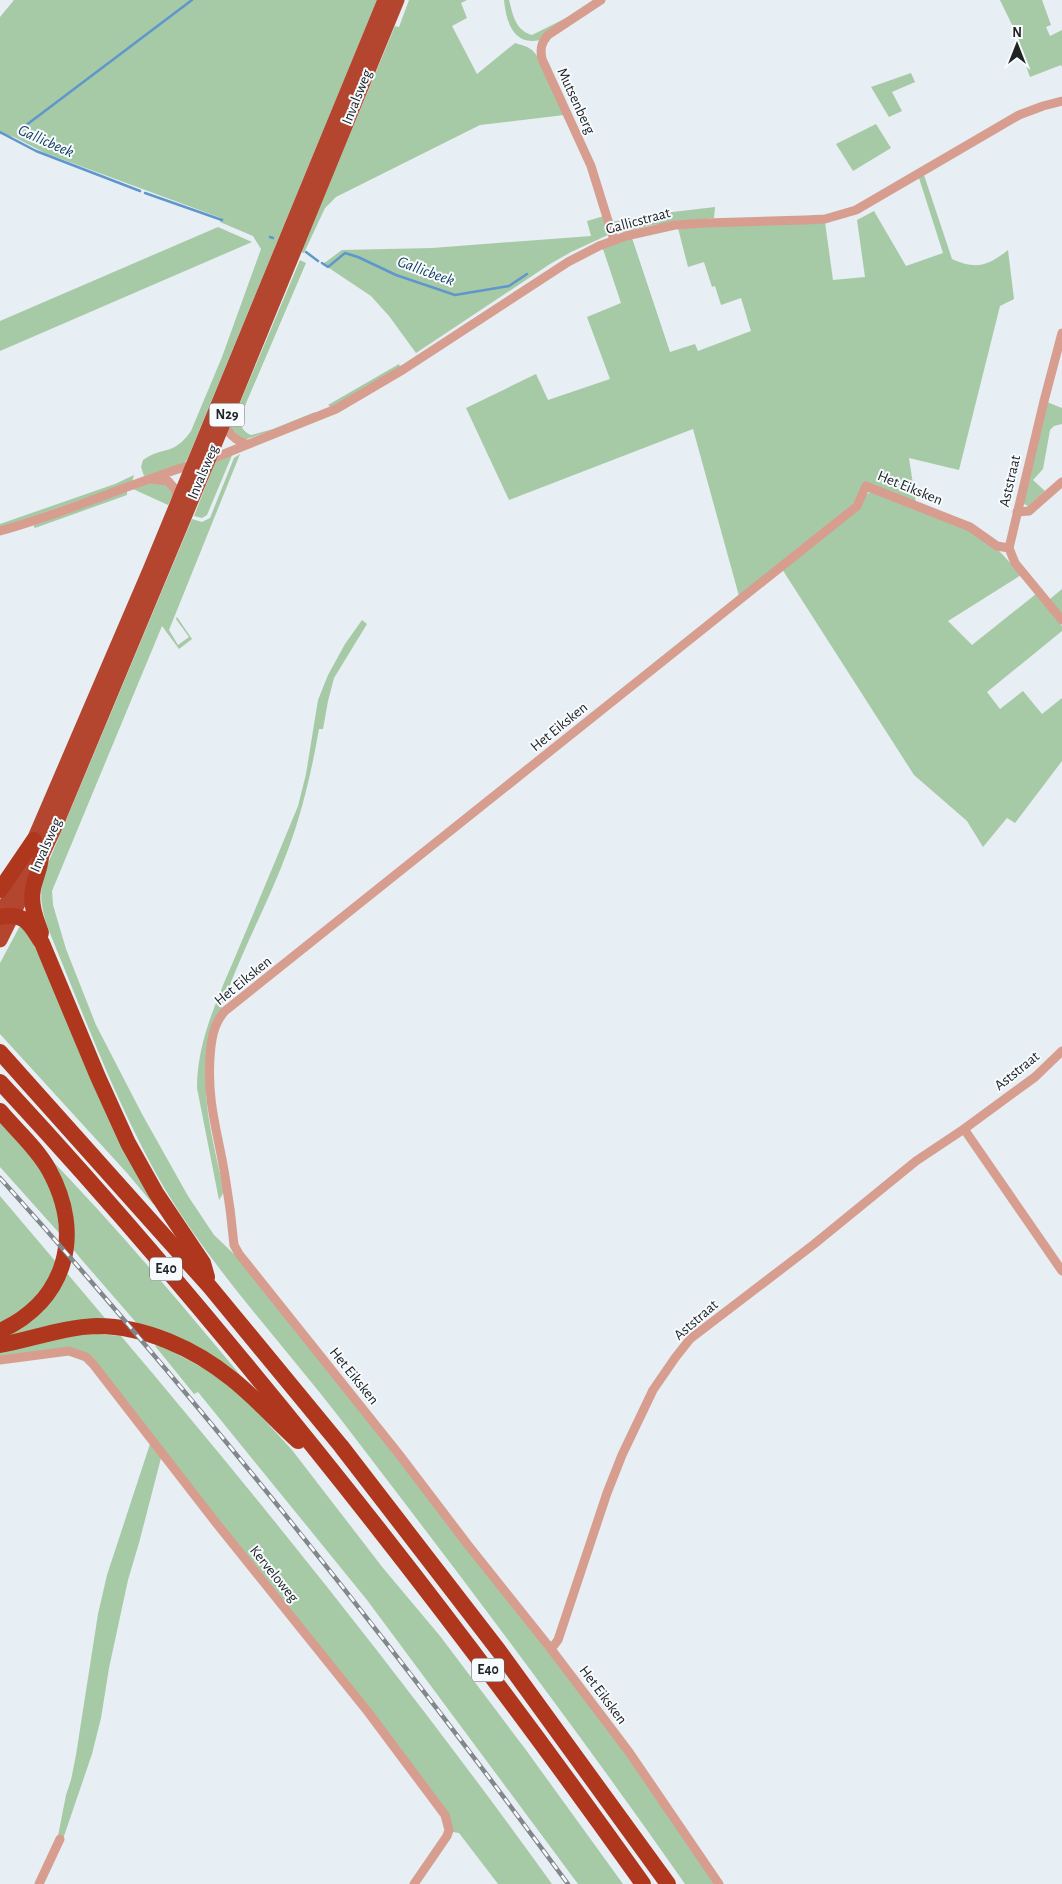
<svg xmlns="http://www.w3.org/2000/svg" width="1062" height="1884" font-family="'Alegreya Sans',sans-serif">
<rect width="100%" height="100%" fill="#e7eef4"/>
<g fill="#a6caa6">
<path d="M14,0H377L187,460L183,464L144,476L141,467L143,460C163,446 174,456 191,431L222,357L261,249L253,236L220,222L221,218L45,153L14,137L0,134V17Z"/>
<path d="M409,0H467L461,3L467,18L452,26L477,74L515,43C521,45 528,46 533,51C545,63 557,98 564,115L480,125L336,197L325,208L304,253L301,252L395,26L399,27Z"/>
<path d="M504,0H509C513,15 515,30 532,35L572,15L540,40C513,46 506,21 504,0Z"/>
<path d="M1000,0H1042L1051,25L1046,27L1050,36L1062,30V67L1061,65L1030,77L1015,36L1017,35Z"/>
<path d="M911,73L915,82L892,92L902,111L889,117L871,87Z"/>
<path d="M876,124L891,148L853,171L836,144Z"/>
<path d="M924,175L952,259C976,270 988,266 1008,250L1014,299L1000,306L959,470L909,458L916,504L866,483L855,502L739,596L693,429L509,500L466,408L536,374L548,400L610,379L587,317L621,303L603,249L632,238L670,352L695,344L698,351L751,331L741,298L721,305L715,286L712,287L704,262L688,267L678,228L825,222L833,280L865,277L857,220L874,211L906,266L943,253L919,178Z"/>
<path d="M715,207L714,218L652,225L619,233L614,230L611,222L664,213Z"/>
<path d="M604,216L610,234L571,252L550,264L416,353L389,316L371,296L323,264L342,250L432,248L591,236L587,221Z"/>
<path d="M218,227L252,242L0,351V321Z"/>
<path d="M300,260L306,263L247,401C242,414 234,427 251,435L273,429L315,412L314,416L244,440L231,429V424Z"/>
<path d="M399,364L400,367L331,407L328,405Z"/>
<path d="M1047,402L1062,408V424L1054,426L1050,430L1043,469L1033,480L1045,491L1028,506L1024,504V500Z"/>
<path d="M233,453L207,515L202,518L194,516L215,462Z"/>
<path d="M240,454L169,630L178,645L189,637L176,619L177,617L192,639L179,649L162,626L52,891L53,905L66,949L96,1025L142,1114L188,1196L214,1235L237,1257L347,1392L625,1751L715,1884H685C574,1725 457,1571 339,1417C281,1342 215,1272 166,1191C117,1107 84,1015 47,926C39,899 39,887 49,861L192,519L202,522L210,518L234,458Z"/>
<path d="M135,472L132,482L0,528V524L115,484L134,475Z"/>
<path d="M159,482L169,486L173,495L168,505L133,489L149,483Z"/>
<path d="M127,491V495L35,528L34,527V525Z"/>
<path d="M870,492C906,506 957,520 988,542C1001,551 1010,563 1021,575L948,621L972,645L1036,594L1062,626V631L987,692L1000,709L1023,691L1042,714L1062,698V761L1015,823L1007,818L983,847L967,821L914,775L782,569Z"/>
<path d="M1062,589V614L1050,599Z"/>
<path d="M362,620L367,624L334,678L328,701L323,729H319C312,769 303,809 289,847C262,922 216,992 207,1071C202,1105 217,1157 224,1192L219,1200L197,1088C197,1037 222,989 241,943C260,898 279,852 298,806L306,774L318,700L328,675L345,644Z"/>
<path d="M21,924H24L155,1204H153L127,1173L0,1034V963Z"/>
<path d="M0,1122C21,1146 49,1171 55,1203C58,1213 58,1224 60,1234L0,1167Z"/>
<path d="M38,1146C114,1224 185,1308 254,1392L140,1327L81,1259L72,1248Z"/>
<path d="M0,1196L56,1262L47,1282L28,1305L0,1323Z"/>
<path d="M66,1272L109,1323L0,1340Z"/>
<path d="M97,1334L121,1336C271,1513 416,1695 552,1884H498L459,1833L453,1832L450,1834L451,1825L84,1353L0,1357V1351L76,1335Z"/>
<path d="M158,1344L207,1370L239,1392L292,1450L383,1568L440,1636L526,1750L623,1884H578L367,1600L198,1392L194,1394L155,1346Z"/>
<path d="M150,1444L161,1458L139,1543L128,1580L109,1668L101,1718L92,1754L63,1839L58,1836L66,1795L71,1780L76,1755L98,1614L107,1575Z"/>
</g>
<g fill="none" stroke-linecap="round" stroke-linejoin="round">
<g stroke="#5f97cc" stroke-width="2.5">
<path d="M25,126L192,0"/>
<path d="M0,132L36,151L140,191"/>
<path d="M145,193L222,220"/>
<path d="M270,237L273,238"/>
<path d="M306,252L318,261"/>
<path d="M322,263L328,267L345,253L358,257L396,275L455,295L509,286L527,274"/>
</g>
<g stroke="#d79e90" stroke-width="9">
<path d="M601,0L548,35C541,43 540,49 542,59L591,166L614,240"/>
<path d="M1062,333L1044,401L1009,548L1015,563L1062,620"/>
<path d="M224,423C228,434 235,440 246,444"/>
<path d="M209,460L336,409L404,369L568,262L599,246L626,236L675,225L705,223L805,220L825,219L856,210L1019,115L1043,106L1062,101"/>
<path d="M150,479L168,481L175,489L179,499"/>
<path d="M1017,512L1029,511L1062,482"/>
<path d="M0,531C66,513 128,484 194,464"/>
<path d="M964,1129L1062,1271"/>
<path d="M0,1360L69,1351L86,1357L93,1364L217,1524L368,1712L445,1815L449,1830L447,1836L414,1884"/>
<path d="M551,1649L558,1640L607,1493L622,1455L653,1390L675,1358L690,1339L813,1245L916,1161L964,1129L1035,1077L1062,1051"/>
<path d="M39,1884L60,1839"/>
<path d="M719,1884L629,1752L551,1649L468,1545L398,1453L239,1254L234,1245C232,1222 229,1199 225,1176C218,1133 207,1103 210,1058C211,1041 213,1024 225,1011L857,506L866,486L970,527L997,546L1009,548"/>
</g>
<g stroke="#b4462f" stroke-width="15">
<path d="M0,917L31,853L34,840L150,570L385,0"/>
<path d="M0,940L41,857L54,829L208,460L397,0"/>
</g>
<g stroke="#ae371e" stroke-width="16">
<path d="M0,890L34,840"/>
<path d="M0,917C26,912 30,925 42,943L98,1077L128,1143L156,1193L203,1263L207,1277"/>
<path d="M41,933C36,919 30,905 33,889C35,878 40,869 41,857"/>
<path d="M0,1052L210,1287L341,1446L499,1651L668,1884"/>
<path d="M0,1082C81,1169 159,1259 235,1351C378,1523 513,1701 643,1884"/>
<path d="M0,1111C16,1130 37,1148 49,1170C84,1234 67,1300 0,1331"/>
<path d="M0,1345C33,1339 63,1327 97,1326C145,1326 195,1349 232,1379C256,1398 276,1421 298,1441"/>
</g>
<defs>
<path id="rail" d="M0,1178C202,1403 389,1640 568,1884"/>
</defs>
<use href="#rail" stroke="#82878b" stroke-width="4.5"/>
<use href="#rail" stroke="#f7fbfe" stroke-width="2.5" stroke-dasharray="8" stroke-linecap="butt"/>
</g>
<g text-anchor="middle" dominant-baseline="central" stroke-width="4" stroke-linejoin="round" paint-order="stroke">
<g fill="#f7fbfe" stroke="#616467" stroke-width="1">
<rect x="209.5" y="403.5" width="35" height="23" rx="4"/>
<rect x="150" y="1257.5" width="32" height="23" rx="4"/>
<rect x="472" y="1658.5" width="32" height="23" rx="4"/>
</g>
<g font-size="14" font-weight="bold" fill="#212426">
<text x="227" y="415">N29</text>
<text x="166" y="1269">E40</text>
<text x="488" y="1670">E40</text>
</g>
<g font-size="15" fill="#212426" stroke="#f7fbfe">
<text transform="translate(357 97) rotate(-68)">Invalsweg</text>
<text transform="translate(576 101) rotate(65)">Mutsenberg</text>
<text transform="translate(638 221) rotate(-15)">Gallicstraat</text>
<text transform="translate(203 472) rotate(-67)">Invalsweg</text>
<text transform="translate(1010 481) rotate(-77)">Aststraat</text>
<text transform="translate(910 488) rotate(22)">Het Eiksken</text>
<text transform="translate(559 727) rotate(-39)">Het Eiksken</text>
<text transform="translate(46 845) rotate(-66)">Invalsweg</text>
<text transform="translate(243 981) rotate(-39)">Het Eiksken</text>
<text transform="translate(1017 1071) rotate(-39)">Aststraat</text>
<text transform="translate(696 1320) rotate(-41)">Aststraat</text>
<text transform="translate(354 1376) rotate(51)">Het Eiksken</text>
<text transform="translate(274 1574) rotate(51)">Kerveloweg</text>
<text transform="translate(603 1695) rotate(53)">Het Eiksken</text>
</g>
<g font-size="16" font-style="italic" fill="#143e61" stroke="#f7fbfe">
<text transform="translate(46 141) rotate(24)">Gallicbeek</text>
<text transform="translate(426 271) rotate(20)">Gallicbeek</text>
</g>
</g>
<g transform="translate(1017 45)" stroke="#f7fbfe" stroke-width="4" paint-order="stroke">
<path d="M0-4L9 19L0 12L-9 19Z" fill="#212426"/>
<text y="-8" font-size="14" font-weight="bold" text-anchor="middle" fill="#212426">N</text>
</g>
</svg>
